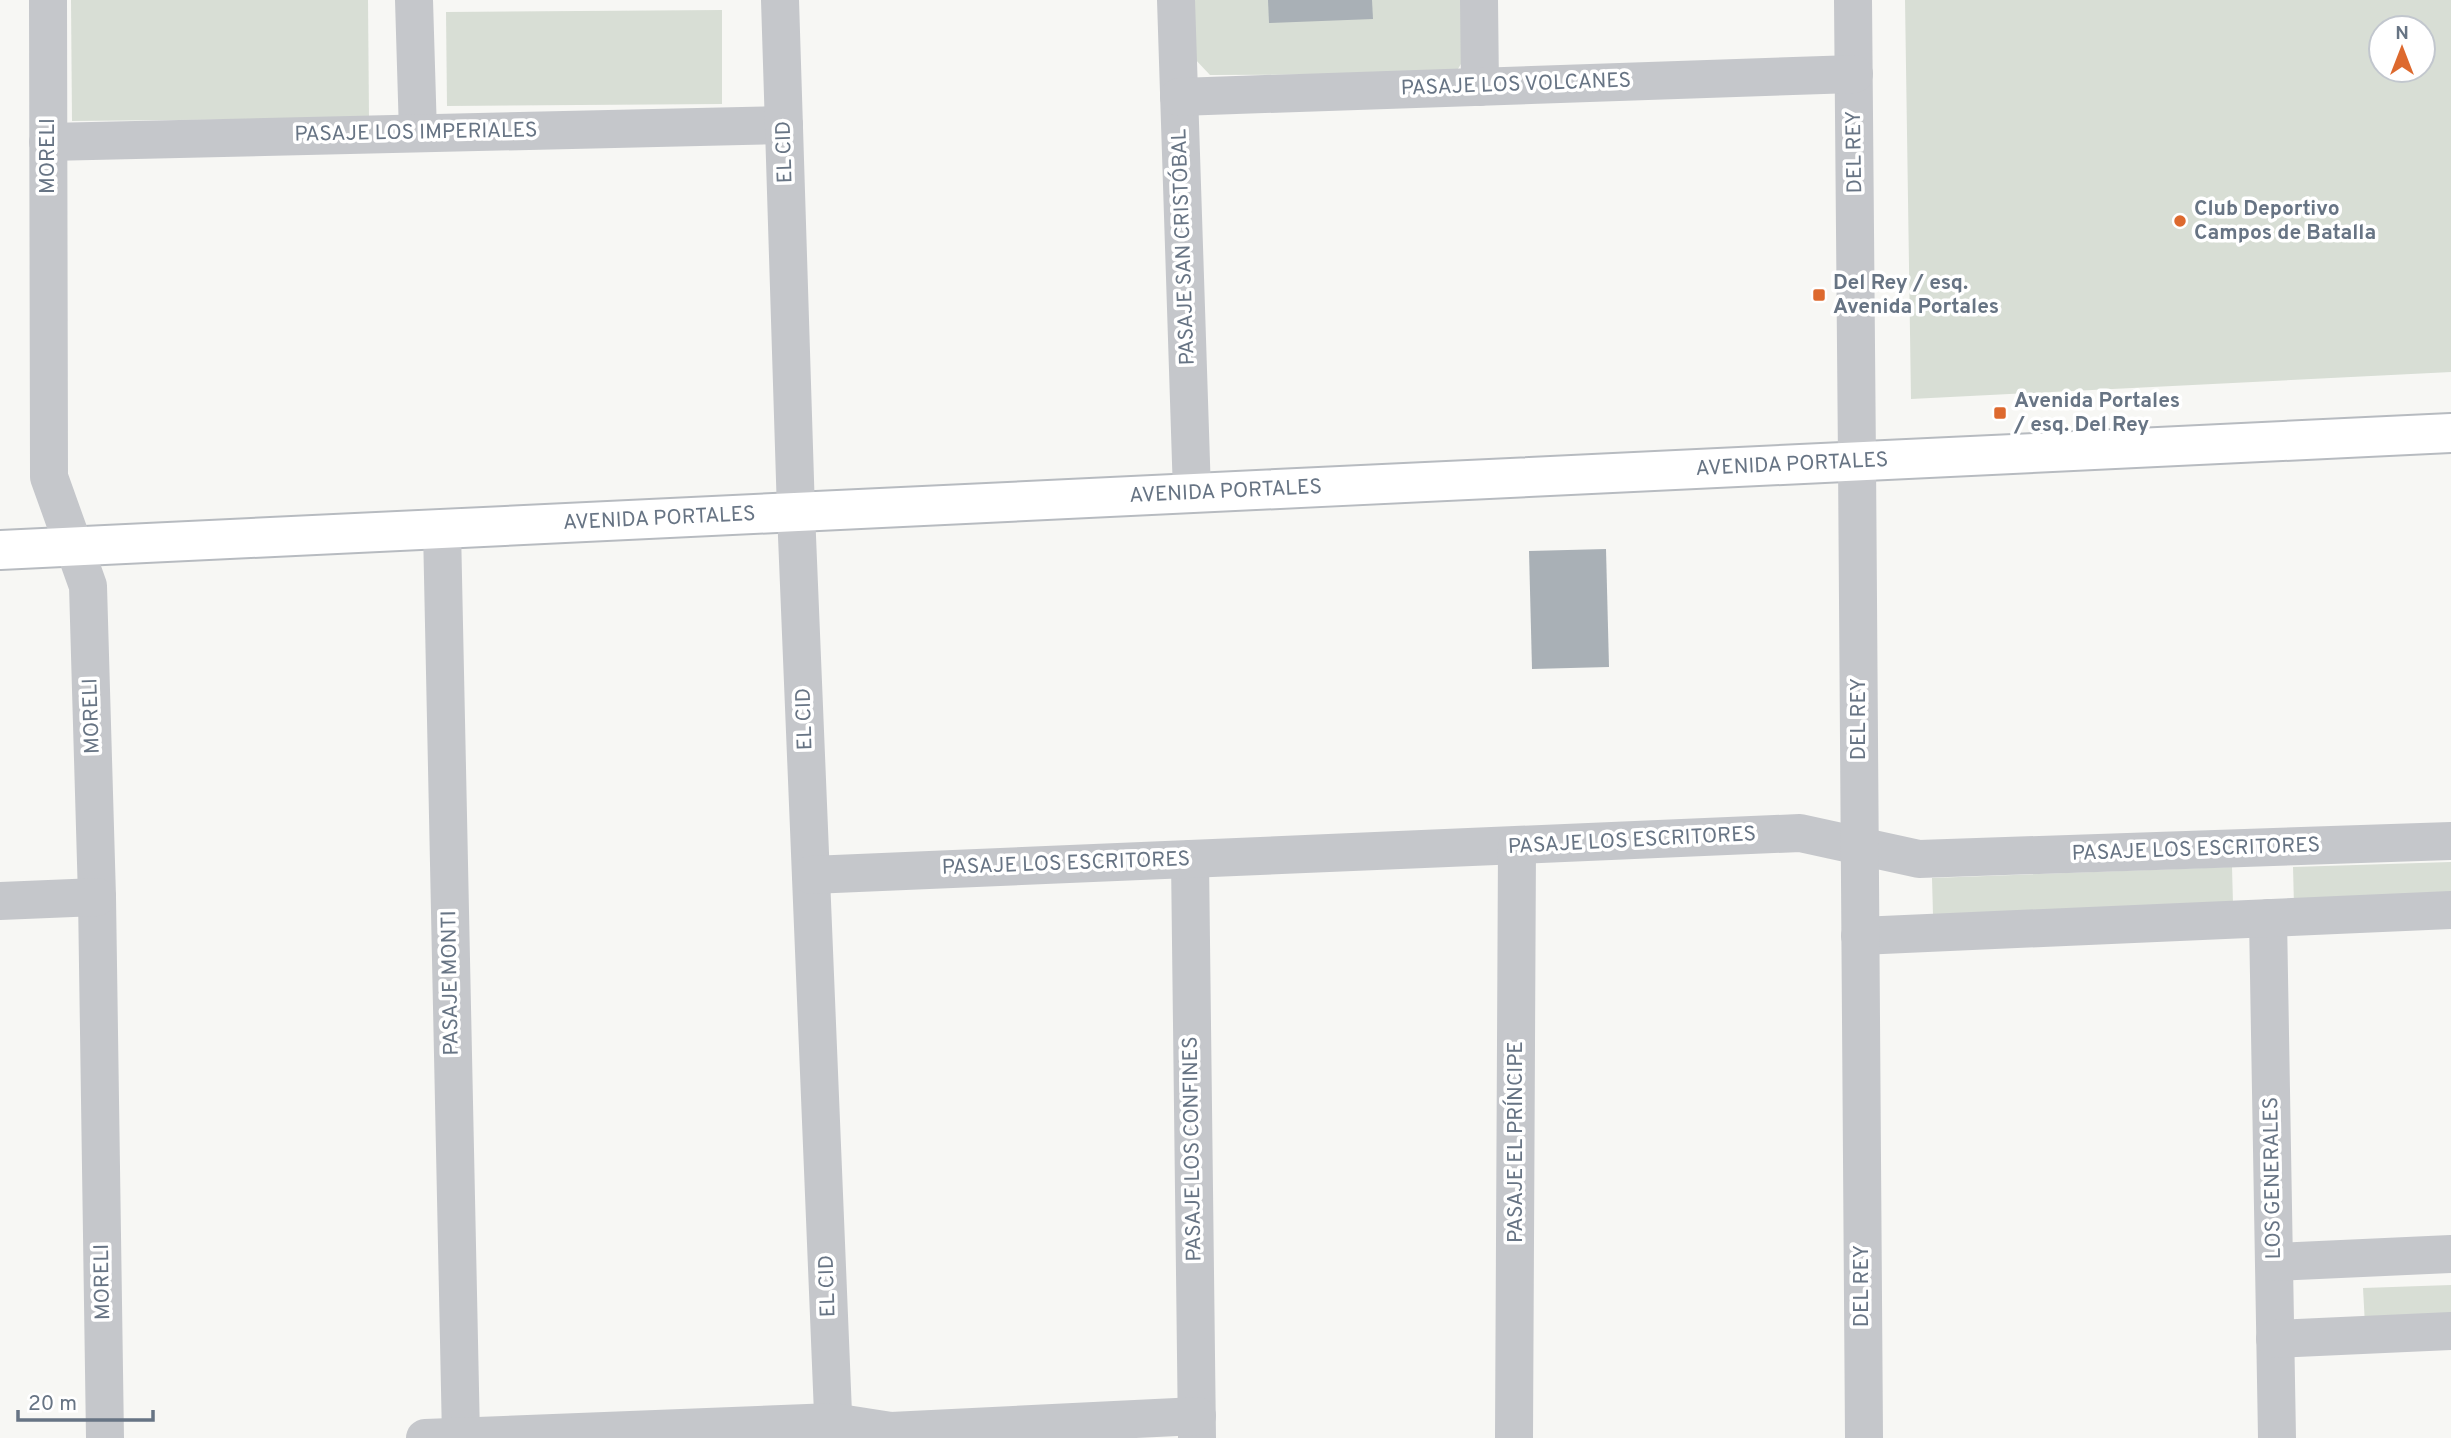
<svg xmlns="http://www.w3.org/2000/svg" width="2451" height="1438" font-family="Overpass,sans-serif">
<rect width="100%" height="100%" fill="#f7f7f4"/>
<g fill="#d8ded5" fill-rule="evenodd">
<path d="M71,0H368L369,118L72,121Z"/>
<path d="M1191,0H1467L1468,52L1455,74L1210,75L1193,57Z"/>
<path d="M1905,0H2451V372L1911,399ZM2381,28H2423V70H2381Z"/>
<path d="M722,10V104L447,106L446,12Z"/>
<path d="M2451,862V900L2294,906L2293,867Z"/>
<path d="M2232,867L2233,904L1933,915L1932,878Z"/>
<path d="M2451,1285V1322L2365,1325L2363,1288Z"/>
</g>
<g fill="#a9b0b6">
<path d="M1268,0H1372L1373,19L1269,23Z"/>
<path d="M1606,549L1609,667L1532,669L1529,551Z"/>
</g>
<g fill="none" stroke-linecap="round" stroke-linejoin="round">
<defs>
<g id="secondary">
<path id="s1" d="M0,550L2451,433"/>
</g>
</defs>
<use href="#secondary" stroke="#b7bbc0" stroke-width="42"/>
<g stroke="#c5c7cb" stroke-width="38">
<path d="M48,0L49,477L88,586L97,897L105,1438"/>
<path d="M414,0L418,133"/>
<path d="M1176,0L1192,493"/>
<path d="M1479,0L1480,87"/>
<path d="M1853,0L1857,461"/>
<path d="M1179,97L1854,74"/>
<path d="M48,142L784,125"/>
<path d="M796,512L834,1438"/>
<path d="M442,529L461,1437"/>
<path d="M1190,859L1197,1438"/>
<path d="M811,875L1800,833L1919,859L2451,841"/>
<path d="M0,901L97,897"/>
<path d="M2268,918L2277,1438"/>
<path d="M1860,936L2451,910"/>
<path d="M2275,1262L2451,1254"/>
<path d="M2275,1339L2451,1331"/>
<path d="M425,1438L833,1422L891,1431L1197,1416"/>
<path d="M1514,1438L1517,846"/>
</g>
<g stroke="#c5c7cb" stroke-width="38">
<path d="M780,0L796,512"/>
<path d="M1857,461L1864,1438"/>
</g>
<use href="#secondary" stroke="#fff" stroke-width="38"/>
</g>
<g fill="#dd692e" stroke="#fff" stroke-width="2.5">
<circle cx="2180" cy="221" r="7"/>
<rect x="1812" y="288" width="14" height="14" rx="3.5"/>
<rect x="1993" y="406" width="14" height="14" rx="3.5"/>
</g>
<g text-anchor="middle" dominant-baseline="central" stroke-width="7" stroke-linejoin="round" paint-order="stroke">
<g font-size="21" fill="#677484" stroke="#fff">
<text transform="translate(1516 85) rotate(-2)">PASAJE LOS VOLCANES</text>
<text transform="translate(416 133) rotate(-1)">PASAJE LOS IMPERIALES</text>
<text transform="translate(785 152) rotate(-92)">EL CID</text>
<text transform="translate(1855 152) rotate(-91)">DEL REY</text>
<text transform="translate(48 156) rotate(-90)">MORELI</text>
<text transform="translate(1184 247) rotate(-92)">PASAJE SAN CRISTÓBAL</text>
<text stroke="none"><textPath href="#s1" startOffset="1794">AVENIDA PORTALES</textPath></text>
<text stroke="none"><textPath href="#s1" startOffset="1227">AVENIDA PORTALES</textPath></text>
<text stroke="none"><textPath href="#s1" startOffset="660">AVENIDA PORTALES</textPath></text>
<text transform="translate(92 716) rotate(-92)">MORELI</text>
<text transform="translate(805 719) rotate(-92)">EL CID</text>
<text transform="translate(1859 719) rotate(-90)">DEL REY</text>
<text transform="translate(1632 841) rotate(-3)">PASAJE LOS ESCRITORES</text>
<text transform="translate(2196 850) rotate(-2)">PASAJE LOS ESCRITORES</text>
<text transform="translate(1066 864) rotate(-2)">PASAJE LOS ESCRITORES</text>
<text transform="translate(451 983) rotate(-91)">PASAJE MONTI</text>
<text transform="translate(1516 1142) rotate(-90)">PASAJE EL PRÍNCIPE</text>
<text transform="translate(1193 1149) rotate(-91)">PASAJE LOS CONFINES</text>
<text transform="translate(2273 1178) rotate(-91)">LOS GENERALES</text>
<text transform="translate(103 1282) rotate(-91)">MORELI</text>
<text transform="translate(828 1286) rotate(-92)">EL CID</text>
<text transform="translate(1862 1286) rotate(-90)">DEL REY</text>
</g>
<g font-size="21" font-weight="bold" fill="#677484" stroke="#fff" text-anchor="start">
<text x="2194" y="209">Club Deportivo<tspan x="2194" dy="24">Campos de Batalla</tspan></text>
<text x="1833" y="283">Del Rey / esq.<tspan x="1833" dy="24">Avenida Portales</tspan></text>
<text x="2014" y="401">Avenida Portales<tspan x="2014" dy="24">/ esq. Del Rey</tspan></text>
</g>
</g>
<g transform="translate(2402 49)"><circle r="33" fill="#ffffff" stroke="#c2c7ce" stroke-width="2"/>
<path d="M0-5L12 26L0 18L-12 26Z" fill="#dd692e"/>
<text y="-10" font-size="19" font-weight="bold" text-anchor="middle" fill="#677484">N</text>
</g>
<path d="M18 1410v10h135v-10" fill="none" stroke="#677484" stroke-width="3.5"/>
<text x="28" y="1410" font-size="21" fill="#677484" stroke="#ffffff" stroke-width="5" paint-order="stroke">20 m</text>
</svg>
